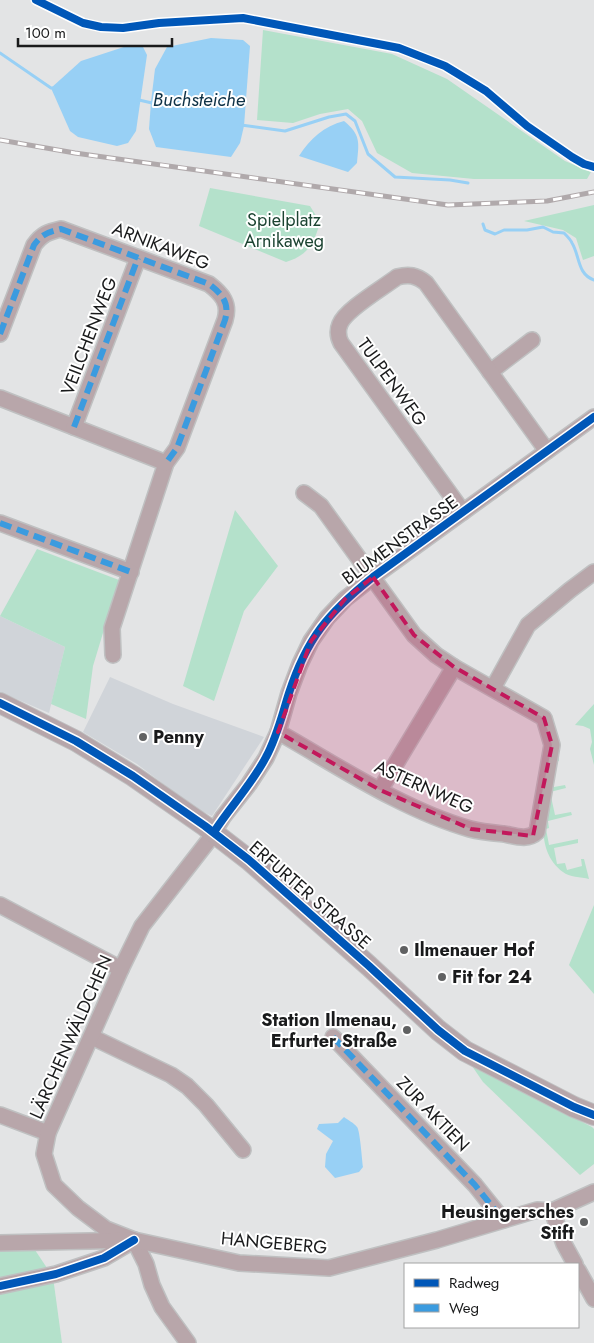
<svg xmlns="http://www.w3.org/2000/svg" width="594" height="1343" font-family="Jost,sans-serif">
<rect width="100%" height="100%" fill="#e3e4e5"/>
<g fill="#d0d4d9">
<path d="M0,616L65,647L49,713L0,692Z"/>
<path d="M110,677L173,704L264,737L212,816L195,808L137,764L83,732Z"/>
</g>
<g fill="#b4e1cb">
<path d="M263,30L392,54L447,79L565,161L591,172L587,179H474L412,173L377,153L362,121L348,109L320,114L293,123L257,120Z"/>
<path d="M210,188L310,206L320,222C314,244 308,255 286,262L199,226Z"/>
<path d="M594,205V256L583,260L576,238L563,230L524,221Z"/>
<path d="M235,510L278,566L244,611L214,701L183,686Z"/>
<path d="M37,549L119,580L93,666L86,719L51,704L65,647L0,616Z"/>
<path d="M594,704V765L590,749L592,742L590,729L583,726L575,725Z"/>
<path d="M559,758V761L554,762L555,770L552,771L554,787L565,785L566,788L550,792L555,815L571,812L572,815L548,821L549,828L546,829L549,845L578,839V843L554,848L557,864L565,863L567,870L582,866L581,859H584L589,879C581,877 569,877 563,872C529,847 548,795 553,760Z"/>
<path d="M594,905V994L569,965Z"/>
<path d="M472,1066L592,1127L594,1129V1164L580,1175L483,1082Z"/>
<path d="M33,1247L53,1277L62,1343H0V1248Z"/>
</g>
<g fill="#98d0f5">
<path d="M211,38L243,40L250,46L244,126L240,143L231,157L156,147L149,129L151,102L155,69L167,47Z"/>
<path d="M130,45L143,47L147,55L136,131L128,143L117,146L78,137L70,131L51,88L81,61Z"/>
<path d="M344,121C361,135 359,142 357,163L348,172L299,156C310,139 324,126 344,121Z"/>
<path d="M344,1117C348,1120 354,1123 357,1127C360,1130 362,1160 363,1167L359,1172L335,1178L325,1167L326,1154L333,1141L317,1129L319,1124L338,1123Z"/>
</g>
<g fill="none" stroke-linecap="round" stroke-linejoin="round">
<g stroke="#98d0f5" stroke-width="3">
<path d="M0,53L51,88H54"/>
<path d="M139,100L152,103"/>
<path d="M241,125L285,131L329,117L346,114L355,121L368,154L395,177L450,180L468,183"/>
<path d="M483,224L485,230L495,234L504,230H527L543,227L553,232L564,233C567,236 571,240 572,243C580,256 577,274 594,280"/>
</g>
<defs>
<g id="minor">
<path d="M0,334L34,245C42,234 48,232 61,229L209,284C222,294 230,303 225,320L177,448L166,463L112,628L113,655"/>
<path d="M490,372L532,340"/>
<path d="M0,398L166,463"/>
<path d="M74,427L138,258"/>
<path d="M463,512L341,343C338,337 337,331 340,324C346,309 383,288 397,277C409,274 416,275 426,283L547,451"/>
<path d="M0,523L131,572"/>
<path d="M493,688L528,625L570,590L594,572"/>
<path d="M278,732C338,766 403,810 470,829C481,832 493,833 504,834C515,836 528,841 537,832L552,745L544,718L454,667L436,655L414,635L321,506L304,493"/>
<path d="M380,790L454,667"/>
<path d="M0,905L121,969"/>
<path d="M92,1037L171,1075L187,1086L206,1105L243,1150"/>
<path d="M333,1037L475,1185L503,1220"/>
<path d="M0,1115L48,1133"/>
<path d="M552,1211L564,1244L575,1264"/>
<path d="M134,1240L106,1229L78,1208L54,1185L44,1154L48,1133L121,969L142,926L209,840L223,817L249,784L266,758L278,732L289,693L300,664L311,641L327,618L345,599L373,577L594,417"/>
<path d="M134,1240L146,1264L152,1285L162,1307L188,1343"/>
<path d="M0,1243L134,1240L239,1263L329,1268L437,1240L537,1210L552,1211L594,1192"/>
<path d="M578,1270L594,1299"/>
<path d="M0,1286L56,1274L104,1258L133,1241"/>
</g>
<path id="major" d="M0,703L76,741L133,776L205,826L249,860L369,966L438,1030L465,1051L574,1107L594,1115"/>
</defs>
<use href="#minor" stroke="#bfc0c1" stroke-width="18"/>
<use href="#major" stroke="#bfc0c1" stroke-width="22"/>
<use href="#minor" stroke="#b8a6aa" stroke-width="15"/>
<use href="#major" stroke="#b6a6aa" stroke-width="20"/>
<defs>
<path id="rail" d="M0,140L75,153L448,205L547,201L594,192"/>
</defs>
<use href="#rail" stroke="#b0a9ab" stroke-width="5"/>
<use href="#rail" stroke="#fff" stroke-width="3" stroke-dasharray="9" stroke-linecap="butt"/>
<g stroke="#3b9bdf" stroke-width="6" stroke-dasharray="12 6" stroke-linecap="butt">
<path d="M0,334L34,245C42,234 48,232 61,229L209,284C222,294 230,303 225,320L177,448L166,463"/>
<path d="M74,427L138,258"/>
<path d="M0,523L131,572"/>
<path d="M333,1037L475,1185L503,1220"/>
</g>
<defs>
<g id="cycleway">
<path d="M36,0L83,23L101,27L123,28L159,23L243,18L399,48L445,66L486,91L527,126L572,157L584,164L594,167"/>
<path d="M0,703L76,741L133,776L205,826L249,860L369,966L438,1030L465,1051L574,1107L594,1115"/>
<path d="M214,832C230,807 252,784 266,757C277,737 282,715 289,693C307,638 328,613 373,577L594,417"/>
<path d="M0,1286L56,1274L104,1258L134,1240"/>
</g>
</defs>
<use href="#cycleway" stroke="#fff" stroke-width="11"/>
<use href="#cycleway" stroke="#0057b8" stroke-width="8"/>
</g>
<path fill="#c2185b" fill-opacity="0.2" stroke="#c2185b" stroke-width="4" stroke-dasharray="10 6" stroke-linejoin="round" d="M373,577L414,635L454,667L544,718L552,745L533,836L471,829L380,790L278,732L311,641L345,599Z"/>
<g fill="#606162" stroke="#fff" stroke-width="2">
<circle cx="143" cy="737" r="5"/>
<circle cx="404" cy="950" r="5"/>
<circle cx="442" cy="977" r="5"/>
<circle cx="407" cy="1030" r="5"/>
<circle cx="584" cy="1222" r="5"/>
</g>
<g text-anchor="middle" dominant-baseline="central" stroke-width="4" stroke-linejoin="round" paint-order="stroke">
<g font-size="18" fill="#1c4432" stroke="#fff">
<text x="284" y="220">Spielplatz<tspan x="284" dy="21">Arnikaweg</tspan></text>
</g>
<g font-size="18" fill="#191a1b" stroke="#fff">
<text transform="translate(161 246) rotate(21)">ARNIKAWEG</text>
<text transform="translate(89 336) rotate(-69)">VEILCHENWEG</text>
<text transform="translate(392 382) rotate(54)">TULPENWEG</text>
<text transform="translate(400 540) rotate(-36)">BLUMENSTRASSE</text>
<text transform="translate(424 787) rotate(24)">ASTERNWEG</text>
<text transform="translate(310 895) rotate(41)">ERFURTER STRASSE</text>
<text transform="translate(71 1037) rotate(-66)">LÄRCHENWÄLDCHEN</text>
<text transform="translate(433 1114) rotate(46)">ZUR AKTIEN</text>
<text transform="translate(274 1243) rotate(5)">HANGEBERG</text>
</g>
<g font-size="18" font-weight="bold" fill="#191a1b" stroke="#fff" text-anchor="start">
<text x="153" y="737">Penny</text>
<text x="414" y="950">Ilmenauer Hof</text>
<text x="452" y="977">Fit for 24</text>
<text x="397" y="1020" text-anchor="end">Station Ilmenau,<tspan x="397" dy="21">Erfurter Straße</tspan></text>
<text x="574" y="1212" text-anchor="end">Heusingersches<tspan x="574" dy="21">Stift</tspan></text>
</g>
<g font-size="19" font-style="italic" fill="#0e3247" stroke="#fff">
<text x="199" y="99">Buchsteiche</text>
</g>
</g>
<rect x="404" y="1263" width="175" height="65" fill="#ffffff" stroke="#a3a3a4"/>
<rect x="414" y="1279" width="25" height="8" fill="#0057b8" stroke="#a3a3a4"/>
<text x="449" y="1288" font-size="15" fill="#191a1b">Radweg</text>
<rect x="414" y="1304" width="25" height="8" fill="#3b9bdf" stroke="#a3a3a4"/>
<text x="449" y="1313" font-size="15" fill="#191a1b">Weg</text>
<path d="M18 38v8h154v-8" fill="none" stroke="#191a1b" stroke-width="2.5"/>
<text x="25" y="38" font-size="15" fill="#191a1b" stroke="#ffffff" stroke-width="4" paint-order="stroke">100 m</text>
</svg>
